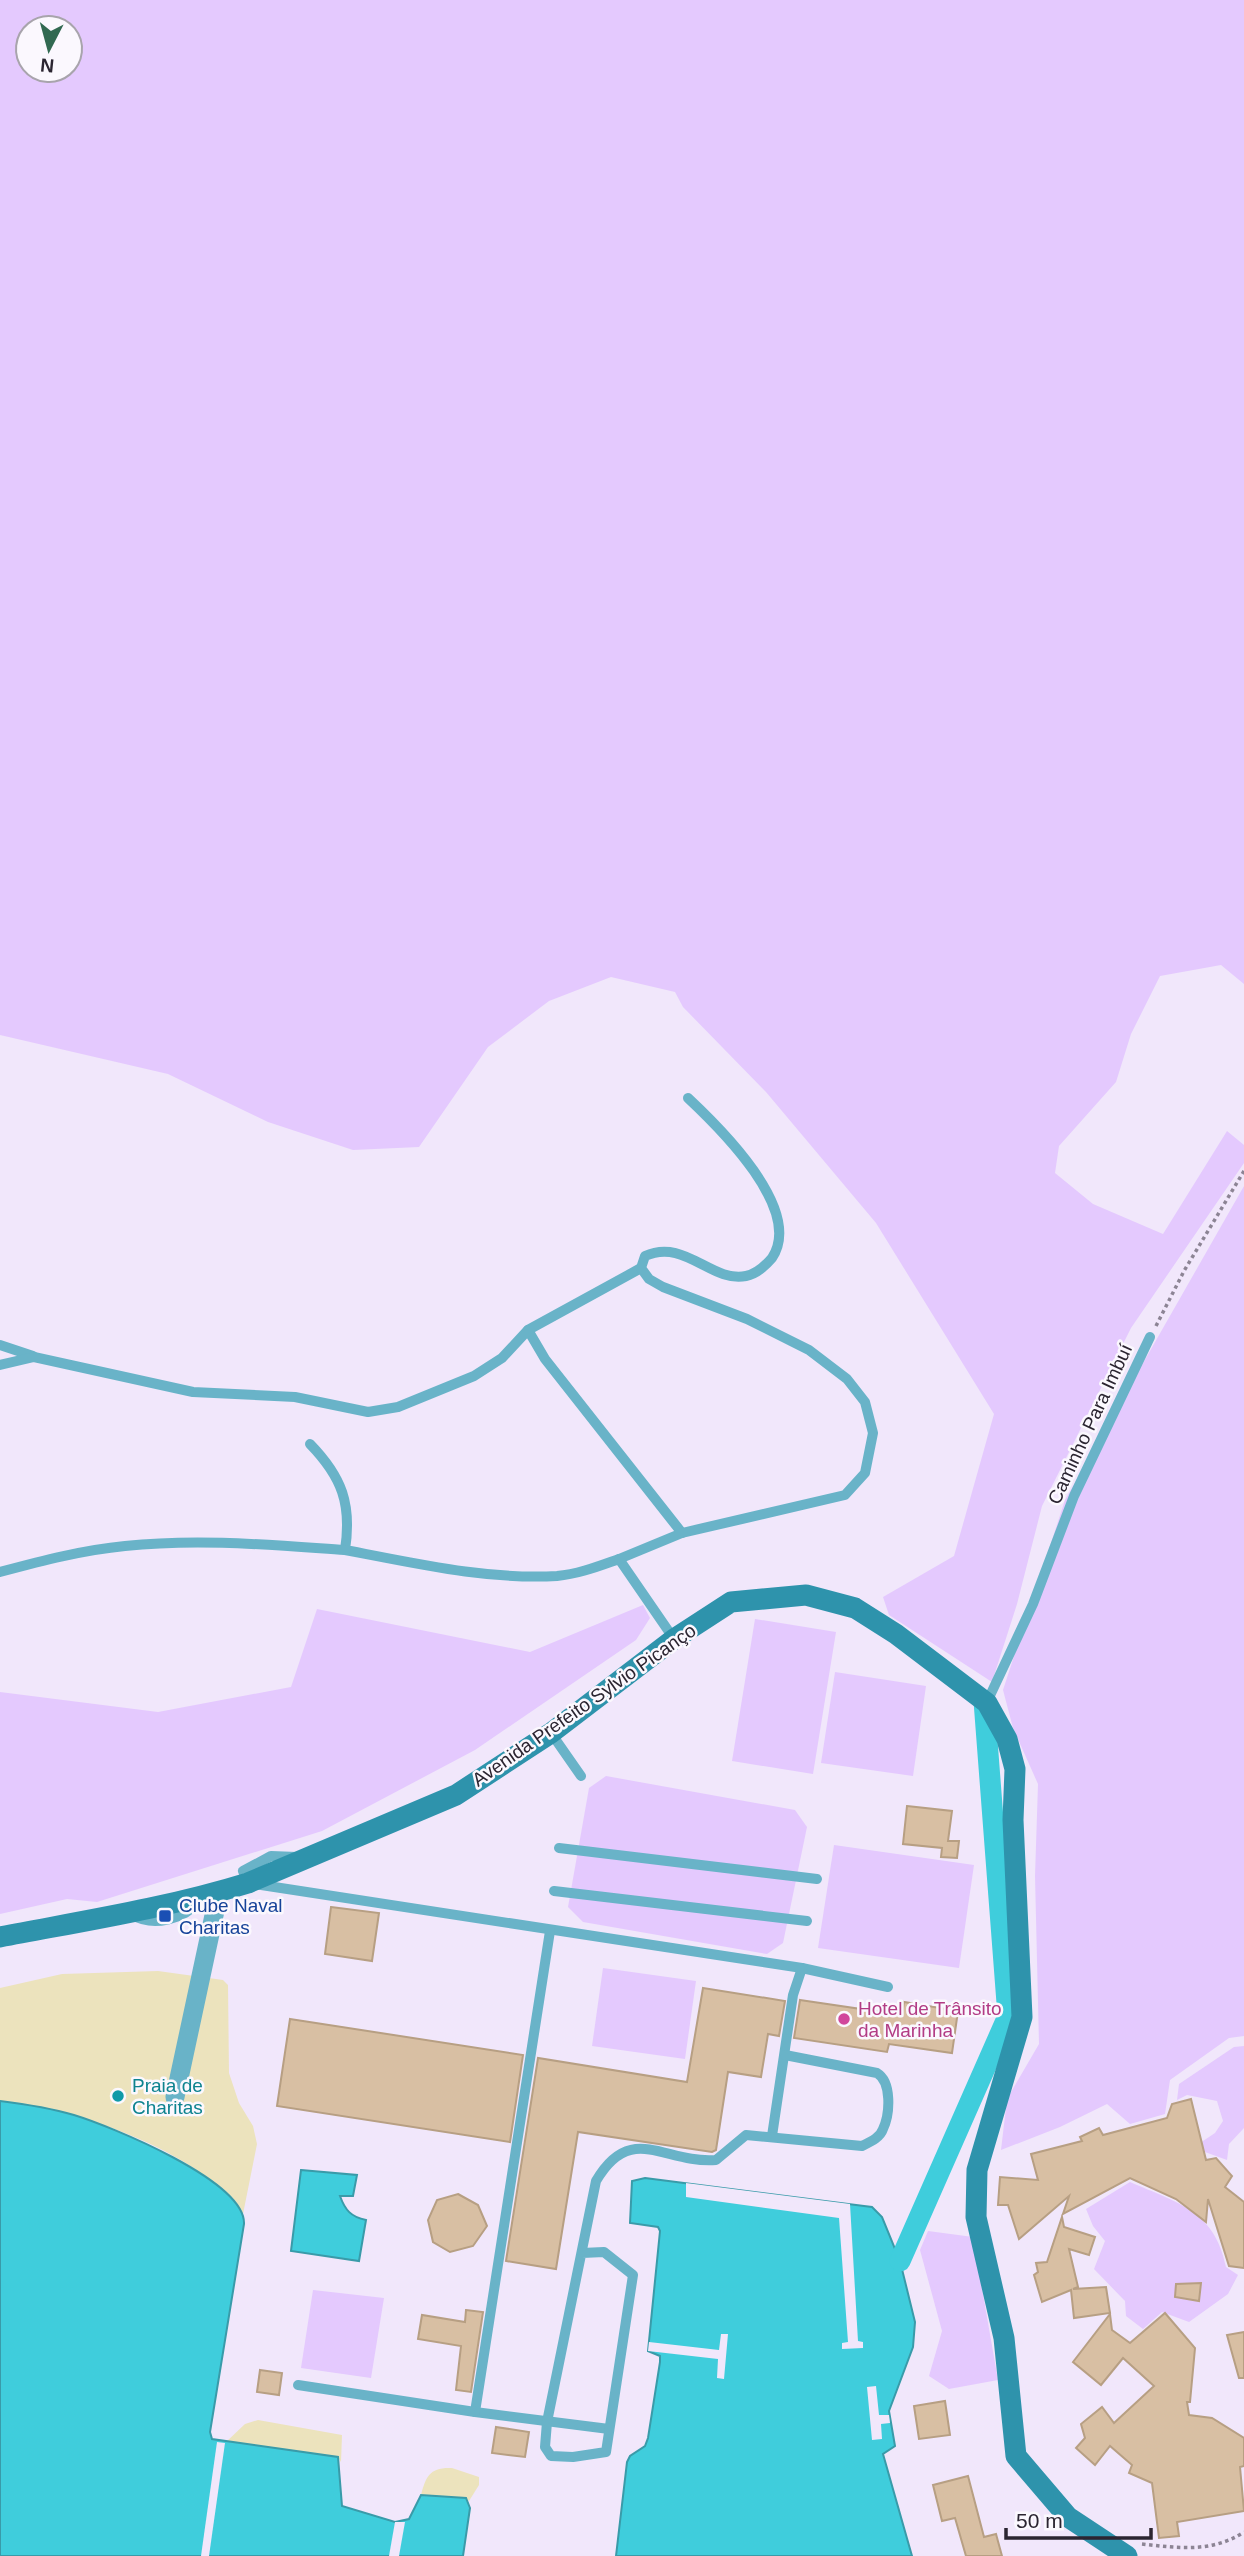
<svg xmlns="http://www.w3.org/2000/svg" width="1244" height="2556" font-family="Helvetica,sans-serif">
<rect width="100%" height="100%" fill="#f1e7fb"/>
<g fill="#e4c9fe" fill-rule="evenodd">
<path d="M0,0H1244V984L1221,965L1160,976L1131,1034L1116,1082L1059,1146L1055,1173L1093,1204L1163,1234L1227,1131L1244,1145V1163L1131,1328L1042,1506L1017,1604L992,1682L889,1615L883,1597L954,1556L994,1414L876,1223L766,1092L683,1007L675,992L611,977L549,1001L488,1047L419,1147L353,1150L268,1122L168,1074L0,1035ZM28,28H70V70H28Z"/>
<path d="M1244,1186V2036L1229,2038L1170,2080L1165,2114L1130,2124L1107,2104L1060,2127L1001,2150L1007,2099L1039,2044L1035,1876L1038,1784L1013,1728L1003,1690L1065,1500Z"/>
<path d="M643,1605L650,1618L636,1640L475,1750L322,1831L97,1902L67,1899L0,1914V1692L158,1712L291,1687L317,1609L530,1652Z"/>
<path d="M755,1619L836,1632L813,1774L732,1761Z"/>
<path d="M835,1672L926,1686L913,1776L821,1763Z"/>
<path d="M606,1776L795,1810L807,1827L783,1943L767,1954L583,1922L568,1907L589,1788Z"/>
<path d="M834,1845L974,1865L959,1968L818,1948Z"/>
<path d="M603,1968L696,1981L685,2059L592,2046Z"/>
<path d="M1244,2046V2128L1229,2144L1227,2160L1205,2152L1197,2145L1215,2133L1223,2121L1217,2101L1187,2095L1177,2100L1179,2084L1234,2047Z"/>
<path d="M1130,2182C1178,2203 1215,2211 1226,2267L1238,2275L1228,2294L1189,2322L1162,2312L1143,2329L1126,2316L1125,2301L1094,2269L1105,2241L1093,2226L1086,2209Z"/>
<path d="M928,2231L973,2237L998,2380L949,2389L929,2376L942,2331L920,2250Z"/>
<path d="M313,2290L384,2298L371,2378L301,2368Z"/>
</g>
<g fill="#ece3bd">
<path d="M158,1971L223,1980L228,1985L229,2073L239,2103L253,2126L257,2144L243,2214C196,2148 77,2110 0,2101V1988L62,1974Z"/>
<path d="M258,2420L342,2435L341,2462L338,2457L225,2443L245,2424Z"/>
<path d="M452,2468L479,2477V2485L469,2501L466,2498L421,2495C426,2476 430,2467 452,2468Z"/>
</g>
<g fill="#3fcddc" stroke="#399ba9" stroke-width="2">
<path d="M0,2101C24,2104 50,2108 74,2115C110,2126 246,2181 244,2224L210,2432L212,2439L338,2457L342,2506L395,2522L409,2519L421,2495L466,2498L470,2508L463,2556H0Z"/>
<path d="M301,2170L357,2175L353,2196H340C345,2210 351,2217 366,2220L359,2261L291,2251Z"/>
<path d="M645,2178L864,2206L872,2207L882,2217L900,2261L915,2322L913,2347L889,2411L895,2446L883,2454L912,2556H616L627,2462L630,2456L645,2446L648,2438L660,2362V2356L648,2351L660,2231L658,2227L630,2223L632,2181Z"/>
</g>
<g fill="#f1e7fb">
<path d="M686,2183L850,2204L858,2341L863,2342V2348L842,2349V2343L848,2342L839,2218L686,2197Z"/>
<path d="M721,2334H728L724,2379L717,2378L718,2359L648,2351L649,2342L719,2350Z"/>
<path d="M876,2386L879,2415H889L890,2423L881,2424L882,2439L872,2440L867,2387Z"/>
<path d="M217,2442L225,2443L209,2556H201Z"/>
<path d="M395,2522H405L399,2556H389Z"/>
</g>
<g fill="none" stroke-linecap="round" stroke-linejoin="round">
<path stroke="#3fcddc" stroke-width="21" d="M900,2261L1008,2016L984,1701"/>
</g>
<g fill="#d8bfa3" stroke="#b79f83" stroke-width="2">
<path d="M907,1806L952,1811L948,1841H959L957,1858L941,1857L942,1848L903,1844Z"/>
<path d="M331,1907L379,1913L372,1961L325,1954Z"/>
<path d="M703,1988L785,2001L779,2036L768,2034L761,2077L728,2072L716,2150L712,2152L578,2132L556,2269L506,2261L538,2058L687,2082Z"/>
<path d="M800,2000L902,2015L904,2002L958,2011L952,2053L889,2044L887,2052L794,2038Z"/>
<path d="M290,2019L523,2055L510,2142L277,2106Z"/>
<path d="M1191,2099L1206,2160L1216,2158L1232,2176L1225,2187L1244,2202V2268L1229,2266L1208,2199L1206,2222L1176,2199L1130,2178L1063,2214L1069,2196L1019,2239L1008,2205H998L1000,2177L1038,2180L1031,2154L1082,2141L1080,2137L1099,2128L1103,2135L1167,2118L1172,2104Z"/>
<path d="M458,2194L478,2205L487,2226L473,2246L450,2252L433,2242L428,2220L437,2200Z"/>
<path d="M1062,2217L1064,2227L1095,2237L1089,2255L1069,2249L1078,2287L1073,2289L1106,2287L1110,2313L1074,2318L1071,2290L1042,2302L1034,2275L1038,2272L1036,2263L1047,2262Z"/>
<path d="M1201,2283L1199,2301L1175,2297L1176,2284Z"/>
<path d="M466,2310L483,2312L471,2392L456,2390L461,2346L418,2339L422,2315L465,2322Z"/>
<path d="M1165,2313L1195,2348L1190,2402H1187L1189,2415L1212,2418L1244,2438V2466L1240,2467L1244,2511L1177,2522L1179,2536L1159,2538L1152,2483L1129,2473L1132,2465L1110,2446L1095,2465L1076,2448L1085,2438L1081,2424L1102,2407L1114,2423L1154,2386L1123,2358L1101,2385L1073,2362L1110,2314L1112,2330L1130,2343Z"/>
<path d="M1244,2332V2378H1239L1227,2335Z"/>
<path d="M260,2370L282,2373L279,2395L257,2392Z"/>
<path d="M945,2401L950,2435L919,2439L914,2406Z"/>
<path d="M496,2427L529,2432L525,2457L492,2453Z"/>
<path d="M968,2476L984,2537L996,2534L1002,2556H966L955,2518L942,2521L933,2485Z"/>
</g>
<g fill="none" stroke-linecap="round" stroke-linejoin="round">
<g stroke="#8c8494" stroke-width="3.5" stroke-dasharray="3.5 3.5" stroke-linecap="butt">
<path d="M1156,1326L1184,1271L1244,1171"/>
<path d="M1142,2544C1178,2548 1212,2553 1244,2532"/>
</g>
<g stroke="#69b3c8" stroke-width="10">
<path d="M528,1330L545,1359L682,1533"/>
<path d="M0,1345L33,1356"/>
<path d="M0,1365L34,1357L193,1392L295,1397L368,1412L398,1407L474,1376L502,1358L528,1330L641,1268"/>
<path d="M310,1444C342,1477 352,1504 345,1550C414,1563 486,1580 557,1576C579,1574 599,1566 619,1559L674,1639"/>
<path d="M619,1559L682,1533L845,1495L865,1473L873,1433L865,1402L847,1379L809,1350L747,1319L663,1287L649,1279L641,1268L645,1256C685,1238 711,1283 746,1276C756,1274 766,1265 772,1258C804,1210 720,1128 688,1098"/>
<path d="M0,1572C41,1561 83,1550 125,1546C198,1538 272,1545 345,1550"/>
<path d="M987,1702L1033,1604L1074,1496L1150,1337"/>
<path d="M551,1733L581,1776"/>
<path d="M559,1848L817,1879"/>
<path d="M297,1857L271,1856L243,1871L248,1883L802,1968L888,1987"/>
<path d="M554,1891L807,1921"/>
<path d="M132,1915C153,1927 184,1920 199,1901"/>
<path d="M550,1931L475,2412L609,2429"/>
<path d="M772,2136L793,1995L802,1968"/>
<path d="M582,2253L604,2252L633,2275L606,2452L573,2457L551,2456L545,2447L547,2422L596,2181C631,2121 664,2164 716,2160L746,2135L862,2146C870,2142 880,2138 883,2129C890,2114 892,2082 877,2073L785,2055"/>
<path d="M298,2385L475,2412"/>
</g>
<path stroke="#69b3c8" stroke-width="19" d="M175,2097L219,1892"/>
<path stroke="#2e93ac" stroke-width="21" d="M0,1937C83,1921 167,1908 248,1883L456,1795L551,1733L674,1639L731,1602L806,1595L855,1608L896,1634L987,1703L1007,1739L1015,1769L1013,1820L1022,2017L977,2170L976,2217L1004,2338L1016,2456L1068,2517L1127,2556"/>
</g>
<rect fill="#1a4fb4" stroke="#fbf8fe" stroke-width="2.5" x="158" y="1909" width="14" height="14" rx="3.5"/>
<circle fill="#d1479c" stroke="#fbf8fe" stroke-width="2.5" cx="844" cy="2019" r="7"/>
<circle fill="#0f9aa8" stroke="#fbf8fe" stroke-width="2.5" cx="118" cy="2096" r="7"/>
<g text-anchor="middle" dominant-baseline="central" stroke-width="5" stroke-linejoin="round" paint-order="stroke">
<g font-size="19" fill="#2b2531" stroke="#fbf8fe">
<text transform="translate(1090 1424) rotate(-65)">Caminho Para Imbuí</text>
<text transform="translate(584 1705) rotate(-35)">Avenida Prefeito Sylvio Picanço</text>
</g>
<g font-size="19" fill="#164399" stroke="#fbf8fe" text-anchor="start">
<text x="179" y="1905">Clube Naval<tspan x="179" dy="22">Charitas</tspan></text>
</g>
<g font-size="19" fill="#b23c85" stroke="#fbf8fe" text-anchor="start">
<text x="858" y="2008">Hotel de Trânsito<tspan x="858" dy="22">da Marinha</tspan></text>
</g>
<g font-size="19" fill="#0d838f" stroke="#fbf8fe" text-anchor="start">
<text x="132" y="2085">Praia de<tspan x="132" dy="22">Charitas</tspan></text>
</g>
</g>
<g transform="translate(49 49) rotate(186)"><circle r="33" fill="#fbf8fe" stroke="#a8a4ac" stroke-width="2"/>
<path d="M0-5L12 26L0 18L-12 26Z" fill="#316951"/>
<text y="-10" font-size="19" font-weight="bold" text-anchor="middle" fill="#2b2531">N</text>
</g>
<path d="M1006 2528v10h145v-10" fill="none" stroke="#2b2531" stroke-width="3.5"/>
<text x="1016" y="2528" font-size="21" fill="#2b2531" stroke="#fbf8fe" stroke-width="5" paint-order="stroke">50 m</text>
</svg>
